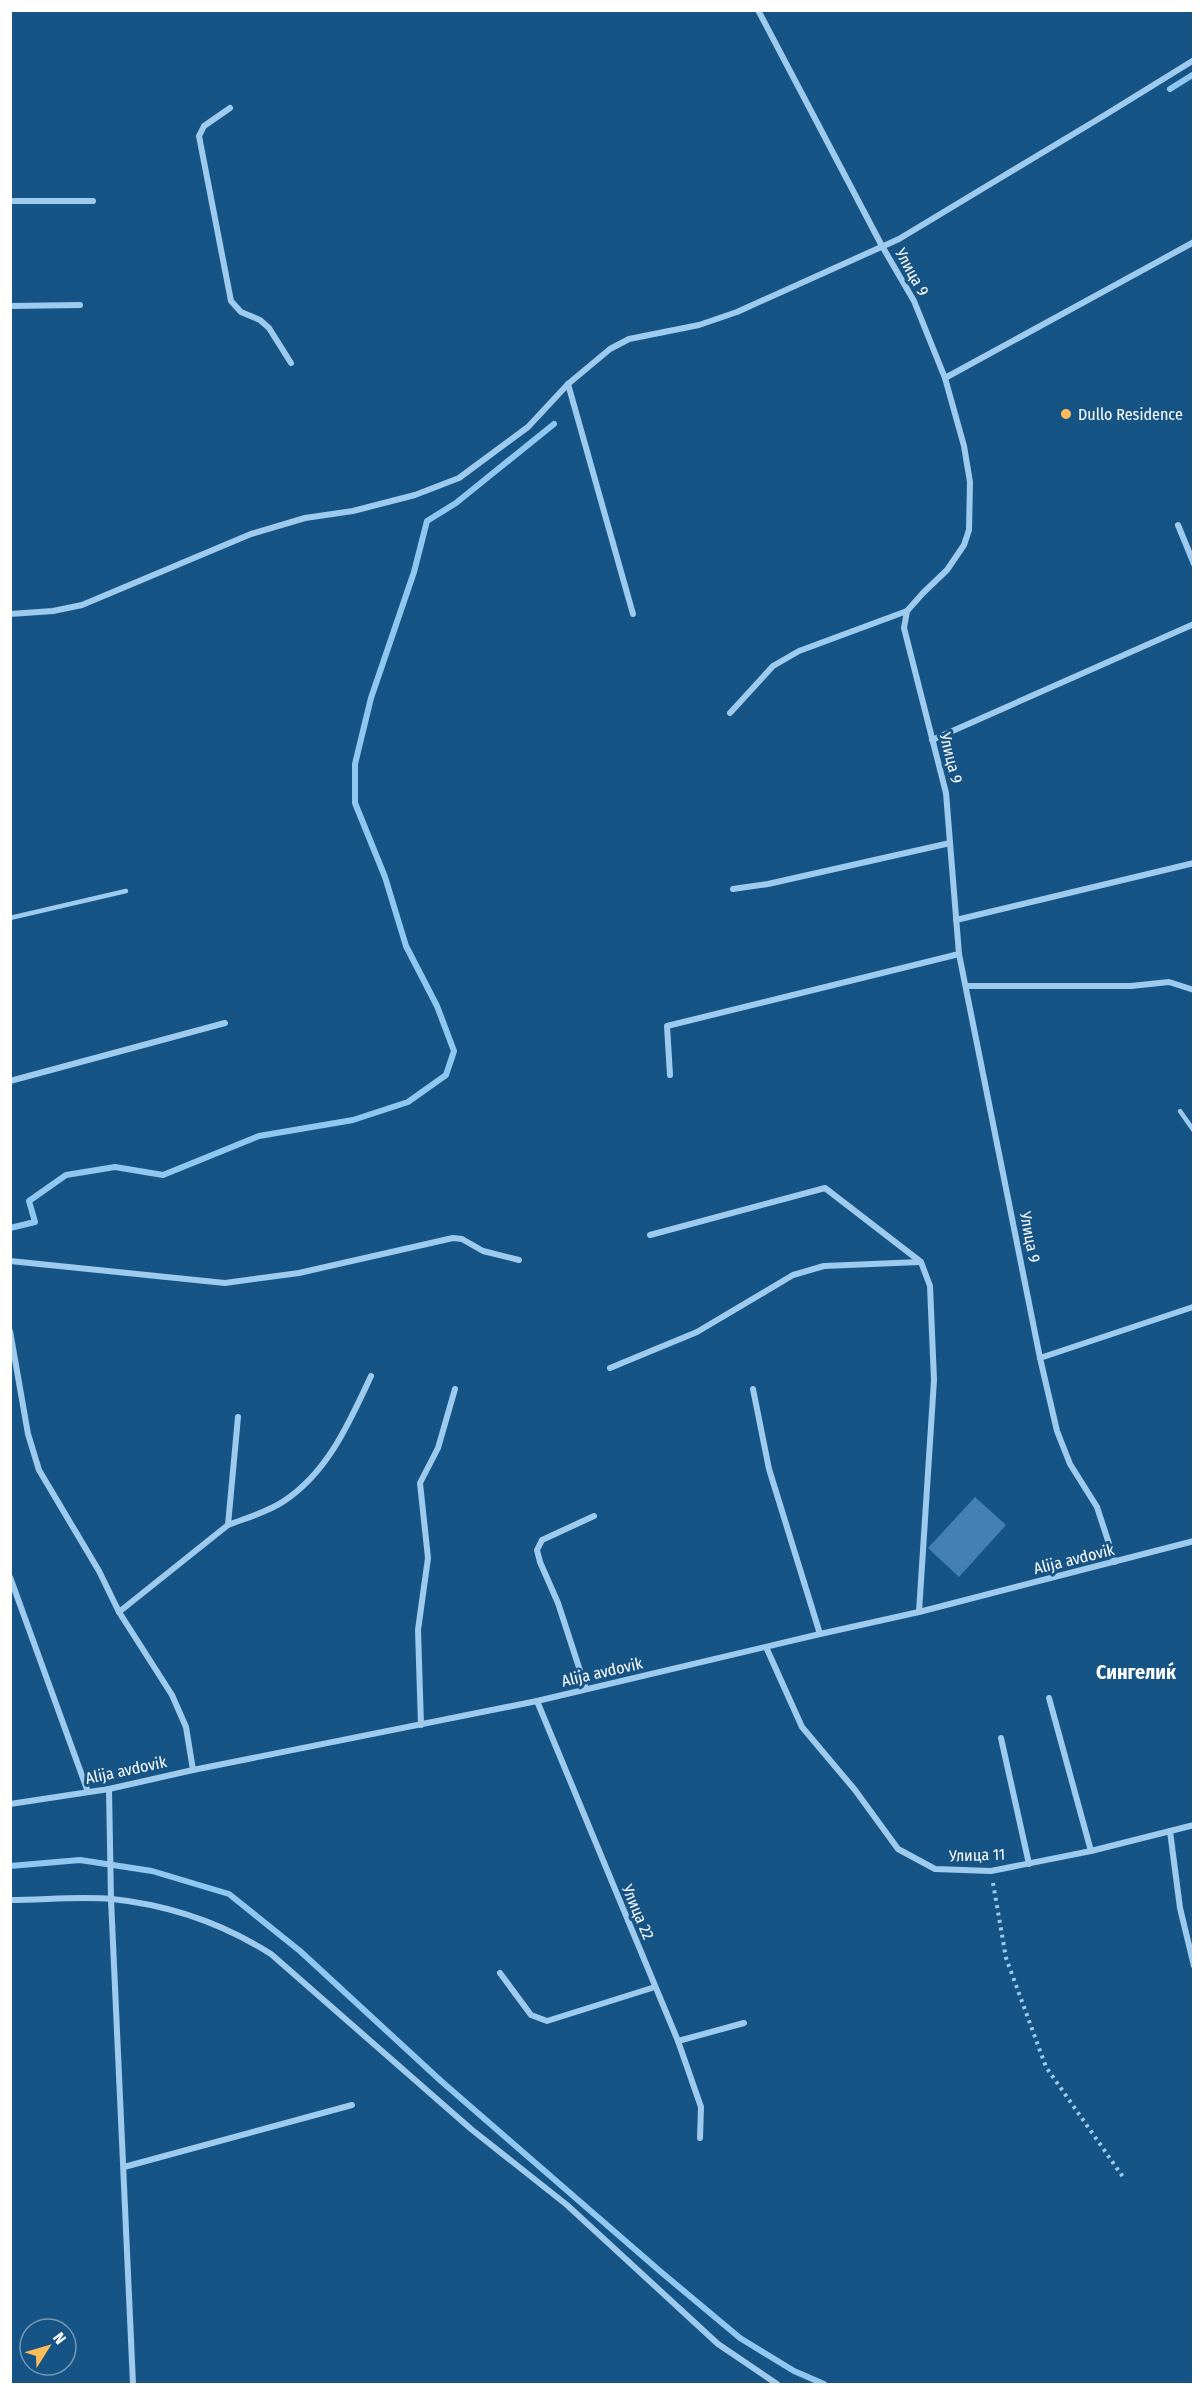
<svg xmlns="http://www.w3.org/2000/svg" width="1204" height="2395" font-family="'Fira Sans Condensed',sans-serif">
<rect width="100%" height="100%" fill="#175486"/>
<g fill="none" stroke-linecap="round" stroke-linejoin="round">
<g stroke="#8fc7f0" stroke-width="6">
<path d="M1170,89L1194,74"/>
<path d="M10,1228L35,1222L29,1201L66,1175L115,1167L163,1175L259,1136L353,1120L408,1102L446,1075L454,1051L437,1006L406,946L385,877L355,803V764L371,698L414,572L427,521L456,503L554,424"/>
<path d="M10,1866L80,1860L152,1871L229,1894L300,1951L441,2081L661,2272L740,2338L794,2371L824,2384"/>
</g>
</g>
<path fill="#4481b2" d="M975,1497L1006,1525L959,1577L928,1548Z"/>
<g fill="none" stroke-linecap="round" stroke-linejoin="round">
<path stroke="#9dcaed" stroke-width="4" stroke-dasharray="3 4.5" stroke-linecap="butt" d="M993,1883L1006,1958L1046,2067L1123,2177"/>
<g stroke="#9dcaed" stroke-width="4.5">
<path d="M10,918L126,891"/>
<path d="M1180,1111L1194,1131"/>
</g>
<g stroke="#9dcaed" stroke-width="6">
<path d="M758,10L882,246L914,301L945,378L964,446L970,482L969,530L964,545L947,570L923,593L907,611L904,628L946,793L959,954L1040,1358L1057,1431L1070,1464L1097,1507L1115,1562"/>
<path d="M230,108L204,126L199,136L231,301L241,312L260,320L269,328L291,363"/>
<path d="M10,201H93"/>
<path d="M10,306L80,305"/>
<path d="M945,378L1194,242"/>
<path d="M568,384L633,614"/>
<path d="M1178,525L1194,564"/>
<path d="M10,614L53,611L82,605L251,534L305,518L353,511L415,495L459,478L528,427L568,384L610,349L629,339L699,325L737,312L899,239L1105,115L1194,60"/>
<path d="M730,713L773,666L799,651L907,611"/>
<path d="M932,740L1194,624"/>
<path d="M733,889L768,884L950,843"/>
<path d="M956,920L1194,863"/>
<path d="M966,986H1131L1169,982L1194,990"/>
<path d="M670,1075L667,1026L959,954"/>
<path d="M10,1081L225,1023"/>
<path d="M650,1235L825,1188L921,1262L930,1286L934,1380L919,1612"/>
<path d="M10,1261L225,1283L299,1273L453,1238L462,1239L483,1251L519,1260"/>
<path d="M10,1331L28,1434L39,1470L99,1571L119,1612L172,1695L186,1727L193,1770"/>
<path d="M1040,1358L1193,1307"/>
<path d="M610,1368L697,1332L793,1275L824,1266L920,1262"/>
<path d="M753,1389L769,1469L820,1634"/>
<path d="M228,1525C246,1518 268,1512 284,1501C328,1472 349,1423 371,1376"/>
<path d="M10,1577L88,1792"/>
<path d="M119,1612L228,1525L238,1417"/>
<path d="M766,1647L802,1727L855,1790L898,1849L935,1869L991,1871L1091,1851L1194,1825"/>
<path d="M586,1689L558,1603L540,1562L537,1550L542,1540L594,1516"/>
<path d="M1049,1698L1091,1851"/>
<path d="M537,1701L678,2041L701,2107L700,2138"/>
<path d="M421,1725L418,1630L428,1558L420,1483L438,1448L455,1389"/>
<path d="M1001,1738L1029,1864"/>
<path d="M109,1789L111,1899L133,2384"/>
<path d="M10,1804L109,1789L193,1770L537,1701L820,1634L919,1612L1194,1541"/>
<path d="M1170,1831L1180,1908L1194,1966"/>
<path d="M10,1900C44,1900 79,1896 112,1899C170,1905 222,1923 271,1954L471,2129L567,2205L718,2344L777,2384"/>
<path d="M500,1973L531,2015L547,2021L655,1987"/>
<path d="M678,2041L744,2023"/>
<path d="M124,2167L352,2105"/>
</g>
</g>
<circle fill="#ffbd59" stroke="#175486" stroke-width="2" cx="1066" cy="414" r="6"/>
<g text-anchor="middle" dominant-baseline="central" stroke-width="6" stroke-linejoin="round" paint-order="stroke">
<g font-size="16" fill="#fff" stroke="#175486">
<text transform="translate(912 272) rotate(61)">Улица 9</text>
<text transform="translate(951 758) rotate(76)">Улица 9</text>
<text transform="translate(1030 1237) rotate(79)">Улица 9</text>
<text transform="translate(1074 1559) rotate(-14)">Alija avdovik</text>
<text transform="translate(602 1672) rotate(-13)">Alija avdovik</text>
<text transform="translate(126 1770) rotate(-12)">Alija avdovik</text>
<text transform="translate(977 1855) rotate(-2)">Улица 11</text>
<text transform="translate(638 1912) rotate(67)">Улица 22</text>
</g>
<g font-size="16" fill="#fff" stroke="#175486" text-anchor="start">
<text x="1078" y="414">Dullo Residence</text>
</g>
<g font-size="20" font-weight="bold" fill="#fff" stroke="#175486">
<text x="1136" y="1672">Сингелиќ</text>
</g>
</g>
<rect width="1204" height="2395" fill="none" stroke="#ffffff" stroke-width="24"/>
<g transform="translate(48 2347) rotate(53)"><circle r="28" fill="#175486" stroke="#7498b6" stroke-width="1.5"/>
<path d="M0-4.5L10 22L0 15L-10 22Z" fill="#ffbd59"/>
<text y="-9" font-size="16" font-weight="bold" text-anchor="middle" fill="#ffffff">N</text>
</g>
</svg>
